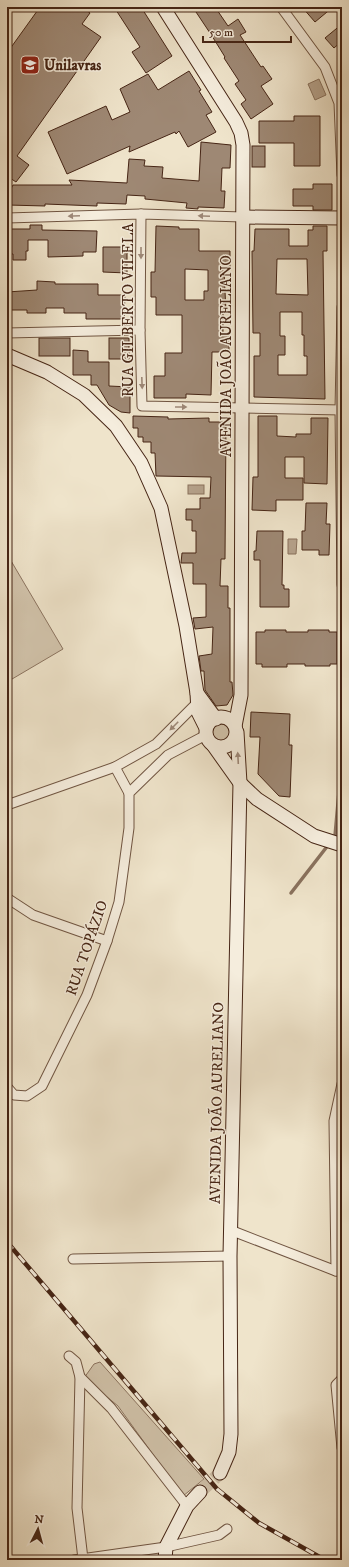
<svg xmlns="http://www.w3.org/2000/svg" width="349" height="1567" font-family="'IM FELL DW Pica',serif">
<rect width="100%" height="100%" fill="#efe4cb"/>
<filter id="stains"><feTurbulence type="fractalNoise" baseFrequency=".005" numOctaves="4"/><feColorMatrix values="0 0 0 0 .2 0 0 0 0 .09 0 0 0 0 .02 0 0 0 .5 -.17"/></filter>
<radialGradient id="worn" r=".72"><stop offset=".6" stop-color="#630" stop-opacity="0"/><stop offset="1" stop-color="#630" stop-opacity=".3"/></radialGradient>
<g fill="#d2c4ac" stroke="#8c7460">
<path d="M7,554L63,649L7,682Z"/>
<circle cx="221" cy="733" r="9"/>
<path d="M100,1362L204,1479L183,1496L118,1406L84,1378L94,1364Z"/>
</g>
<g fill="#b6a38d" stroke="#89715d">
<path d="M319,79L326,95L315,100L308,84Z"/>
<rect x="188" y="485" width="16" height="9"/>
<path d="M288,539H297L296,554H288Z"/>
</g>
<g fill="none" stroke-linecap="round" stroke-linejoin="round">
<g stroke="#89715d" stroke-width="3.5">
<path d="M333,839L335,836L342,759"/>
<path d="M291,893L329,844"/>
</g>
</g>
<g fill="#9e8874" stroke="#462515" fill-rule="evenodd">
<path d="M40,7H82L90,13L82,24L101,37L17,156L29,165L16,182L7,176V53Z"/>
<path d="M114,7H141L172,56L146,73L132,52L140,47Z"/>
<path d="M203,7H215L228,26L238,19L246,32L240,35L261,67L263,66L272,79L261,86L273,104L251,119L241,104L246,100L235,84L239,81L224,58L225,57L212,36L196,12Z"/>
<path d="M302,7H333L315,22Z"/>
<path d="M342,24V41L334,48L325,38Z"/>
<path d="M189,71L201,90L199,91L212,112L206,115L216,132L188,147L179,131L176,134L175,132L129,152L130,146L67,174L48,132L106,106L112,120L130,112L120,89L148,74L158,90Z"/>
<path d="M294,116H320V166H294V143H259V121H294Z"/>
<path d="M201,142L231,145L230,168H222L221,191H225L224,208L198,207V209L186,208L187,203L145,199V196L127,195L126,204L97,203V206L45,204V206L8,205V194L13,185H72L69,180L127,183L129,159L145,160L144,166L163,167L162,178L199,181Z"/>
<rect x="252" y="146" width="13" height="21"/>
<path d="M313,184H332V210H313V206H293V189H313Z"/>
<path d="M30,225H42V230L97,231L96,252H83V256L48,257V240H28V251H26V260H13V254H7V229H30Z"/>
<path d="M156,226L179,227V229H199V251H230V270H224L226,312H223V334H229V352H212L211,395L186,394V398H154V376H165V353H182V315H156V297H151V272H155ZM185,269L208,270V291H204V300H185Z"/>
<path d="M313,226H327V251H323L325,399L254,397V356H260V333H253L252,251H254L255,229H289V246H308V230H313ZM277,259H307L308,295L276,294ZM280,312H302V335H304V356H307V375H278V355H285V336H280Z"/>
<path d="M103,247H127V273L103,272Z"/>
<path d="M37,281L55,282V284H98V295H125L124,319H86V313H64V308H46V313H27V310H7V292L37,290Z"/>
<rect x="39" y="338" width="31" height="18"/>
<rect x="109" y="338" width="20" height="21"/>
<path d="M73,350L88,351V362H109V386L130,387V413L121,412L109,405L97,385H91V375H73Z"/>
<path d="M133,416L168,417V419L209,418V422H226L225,559H221L220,586H228V608H230V682H232L233,695L227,705L216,706L205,690L204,671H201L199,656L212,654L213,627L195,629L193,618L206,617V584H193V563H181L182,553H196V531H192V520H186V509H200V498H210L211,477L156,476L155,453H151V442H143V437H138V428H133Z"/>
<path d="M258,416H277V436L296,437V434H311V418H328L327,484L304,483V457H285V478H303V500H276V511L252,510L253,477H258Z"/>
<path d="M306,503H327L326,524H330L329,555H319V550H302V531H305Z"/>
<path d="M257,531H283L282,585H284V589H289V607H260V560H254V551H256Z"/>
<path d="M265,630H286V632H308V630H329V632H337V664H330V666H305V664H287V667H262V664H256V632H265Z"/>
<path d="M251,712L290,714L289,745H292L290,797L279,796L258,774L260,737H250Z"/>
</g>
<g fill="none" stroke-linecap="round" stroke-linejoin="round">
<path stroke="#cdbea7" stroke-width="13" stroke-dasharray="13 6" stroke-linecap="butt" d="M200,1492L220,1473"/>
<defs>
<g id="minor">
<path d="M281,7L325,67L339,103L342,175"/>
<path d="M141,214L140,330L142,406L342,410"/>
<path d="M7,218L141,214L243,217"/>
<path d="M342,307L340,410L342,585"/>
<path d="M7,333L140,330"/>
<path d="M115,767L129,793"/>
<path d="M7,805L115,767L156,744L199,701"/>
<path d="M7,898L33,915L107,941"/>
<path d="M7,1087L14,1095L27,1096L42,1086L87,995L107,941L119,902L129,828V793L168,755L206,735"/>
<path d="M230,1230L336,1271L341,1270"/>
<path d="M73,1259L230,1256"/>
<path d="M336,1271L334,1121L342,1084"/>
<path d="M69,1356L76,1362L80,1377L77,1508L83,1559"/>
<path d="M80,1377L111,1408L187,1506"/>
<path d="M342,1379L336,1385L342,1448"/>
<path d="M74,1560L166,1547L219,1535L227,1529"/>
</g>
<g id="secondary">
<path d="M163,7L236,122L241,133L243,145L241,695L235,726"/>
<path d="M243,217L342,218"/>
<path d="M7,355L47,372L84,395L116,426L141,463L161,508L186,626L197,693L198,712L206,728"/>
<path d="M197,693L216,719"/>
<circle cx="221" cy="732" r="15"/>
<path d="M213,745L240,783L257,799L314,836L342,845"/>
<path d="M220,1473L229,1452L231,1434L230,1256L240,783L237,732"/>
<path d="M165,1560L166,1547L187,1506L200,1492"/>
</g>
</defs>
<use href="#minor" stroke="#705542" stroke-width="11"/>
<use href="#secondary" stroke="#462515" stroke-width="15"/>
<use href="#minor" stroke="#f5eddd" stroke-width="9"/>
<use href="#secondary" stroke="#f5eddd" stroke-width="13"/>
<defs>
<path id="rail" d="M7,1242L217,1489L259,1523L325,1560"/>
</defs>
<use href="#rail" stroke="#462515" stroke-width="4.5"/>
<use href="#rail" stroke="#f5eddd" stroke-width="3" stroke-dasharray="9" stroke-linecap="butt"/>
</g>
<defs><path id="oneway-solid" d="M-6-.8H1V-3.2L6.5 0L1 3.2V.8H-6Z"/></defs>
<g fill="#9e8979">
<use href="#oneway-solid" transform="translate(74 216) rotate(178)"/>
<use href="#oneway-solid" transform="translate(204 216) rotate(-178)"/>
<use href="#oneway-solid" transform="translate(141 253) rotate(90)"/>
<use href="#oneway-solid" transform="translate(142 383) rotate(88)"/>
<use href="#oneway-solid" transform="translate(181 407)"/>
<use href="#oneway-solid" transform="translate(174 726) rotate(135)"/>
<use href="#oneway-solid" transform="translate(238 758) rotate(-93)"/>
</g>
<defs>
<symbol id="university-square" viewBox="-11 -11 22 22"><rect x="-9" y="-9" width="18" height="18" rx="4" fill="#8f2418" stroke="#f5eddd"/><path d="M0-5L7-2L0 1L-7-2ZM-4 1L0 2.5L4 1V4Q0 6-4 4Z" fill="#fff"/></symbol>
</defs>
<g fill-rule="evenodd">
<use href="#university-square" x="19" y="54" width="22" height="22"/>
</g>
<g text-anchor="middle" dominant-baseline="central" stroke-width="3" stroke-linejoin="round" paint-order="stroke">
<g font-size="15" font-weight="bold" fill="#462515" stroke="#f5eddd" text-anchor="start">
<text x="44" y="65">Unilavras</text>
</g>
<g font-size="15" fill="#462515" stroke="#f5eddd">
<text transform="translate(128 310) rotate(-90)">RUA GILBERTO VILELA</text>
<text transform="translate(226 356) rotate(-90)">AVENIDA JOÃO AURELIANO</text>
<text transform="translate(87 948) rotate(-71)">RUA TOPÁZIO</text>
<text transform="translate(217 1103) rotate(-89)">AVENIDA JOÃO AURELIANO</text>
</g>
</g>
<rect width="349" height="1567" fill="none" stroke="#efe4cb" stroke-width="24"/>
<rect x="8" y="8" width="333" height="1551" fill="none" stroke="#462515" stroke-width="2"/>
<rect x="12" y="12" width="325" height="1543" fill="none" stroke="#462515"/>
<g transform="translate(38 1529) rotate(6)" stroke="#f5eddd" stroke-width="3" paint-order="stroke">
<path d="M0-3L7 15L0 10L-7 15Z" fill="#462515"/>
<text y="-6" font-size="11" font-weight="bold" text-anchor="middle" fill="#462515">N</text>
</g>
<path d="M203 36v6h88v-6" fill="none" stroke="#462515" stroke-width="2"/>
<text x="209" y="36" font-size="12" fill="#462515" stroke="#f5eddd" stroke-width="3" paint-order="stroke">50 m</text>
<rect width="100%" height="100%" filter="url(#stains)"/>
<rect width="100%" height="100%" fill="url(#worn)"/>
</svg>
